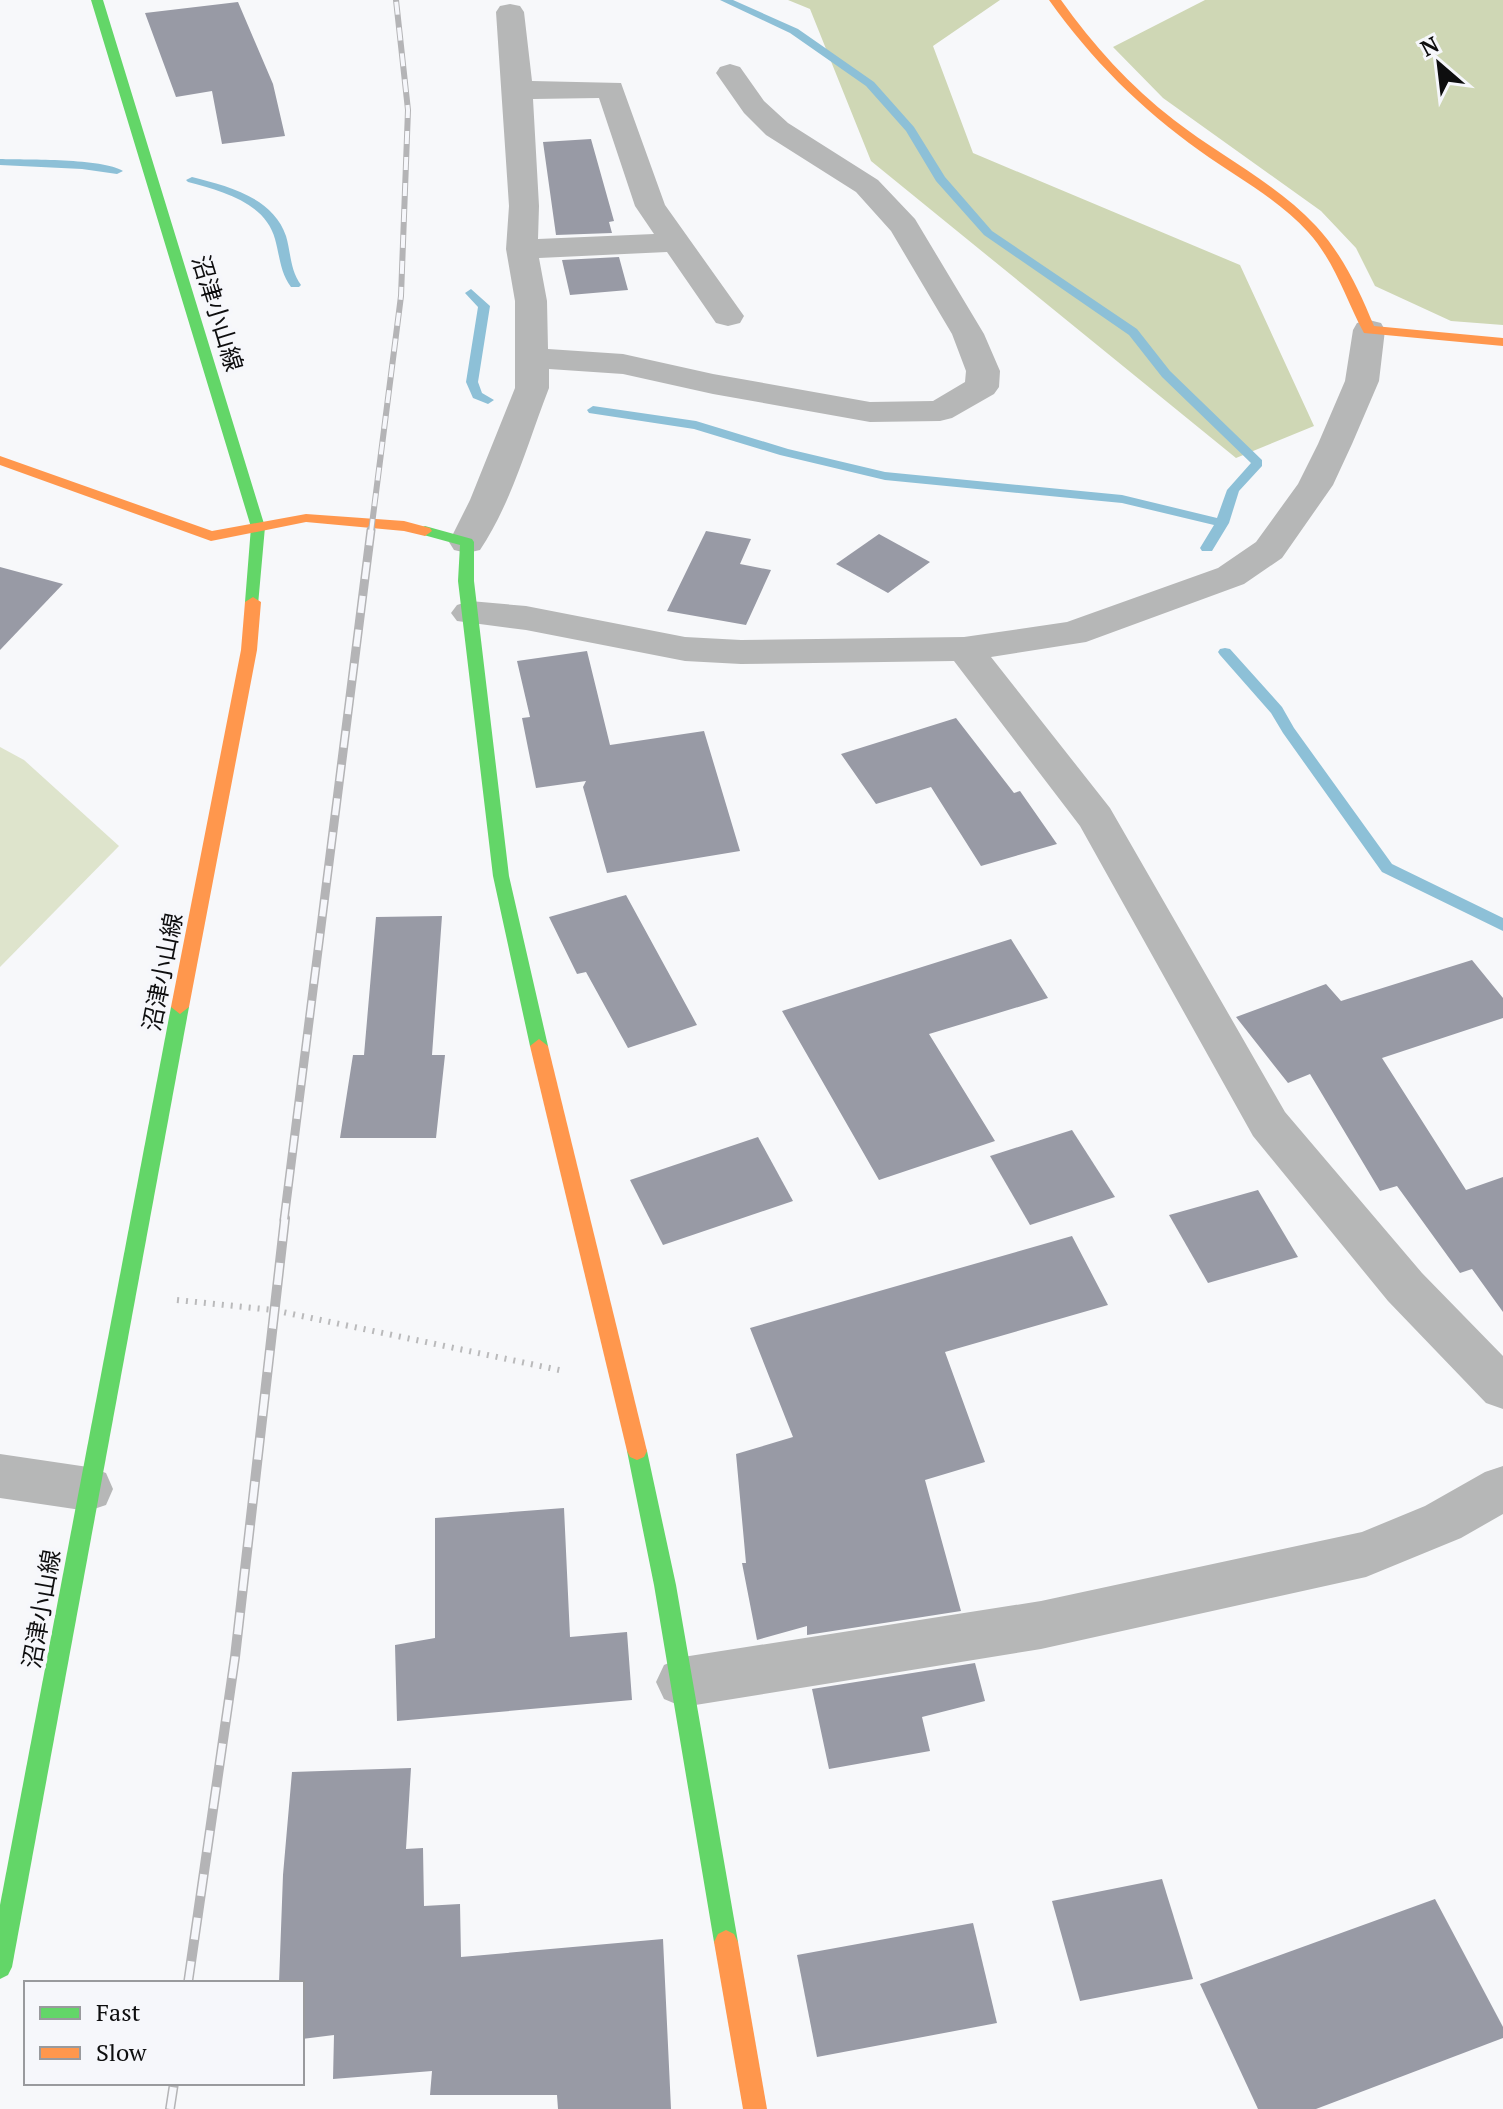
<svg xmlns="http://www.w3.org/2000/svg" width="1503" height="2109" font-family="'PT Serif','Noto Sans JP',serif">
<rect width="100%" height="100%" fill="#f7f8fa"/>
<path fill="#dee4cc" d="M0,747L24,760L119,846L0,967Z"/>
<g fill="#cfd7b5">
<path d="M788,0H1000L933,46L973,153L1240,265L1314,426L1236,458L871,161L810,9Z"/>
<path d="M1205,0H1503V325L1451,321L1375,286L1356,248L1321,211L1163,98L1113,47Z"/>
</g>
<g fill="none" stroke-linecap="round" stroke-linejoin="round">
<g fill="#8dc0d7" fill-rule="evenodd">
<path d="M720,0H733L798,29L874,82L914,127L945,177L992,231L1137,329L1170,371L1262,460V466L1239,491L1229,523L1212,551H1202L1200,548L1214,525L1122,503L885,480L780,455L694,429L589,413L587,410L593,406L696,421L788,449L885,472L1122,495L1217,518L1227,490L1251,463L1162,377L1129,335L984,235L936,181L906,131L866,86L790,33Z"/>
<path d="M0,159C28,160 102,158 123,171L117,174L82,169L0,165Z"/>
<path d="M192,177C227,186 273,197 286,236C291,253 290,270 301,285L299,287H291C280,272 280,257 275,239C265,202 221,191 188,182L186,180Z"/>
<path d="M471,289L490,306L478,382L482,393L494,400L488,404L473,398L466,382L478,307L465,293Z"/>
<path d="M1225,648L1230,649L1282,707L1294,728L1392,864L1503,918V931L1382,872L1283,733L1271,713L1220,655L1218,652L1220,649Z"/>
</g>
</g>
<g fill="#989aa5">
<path d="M238,2L273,84L285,136L222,144L212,91L176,97L145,13Z"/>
<path d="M591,139L614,221L609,222L612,233L556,235L543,142Z"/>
<path d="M619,257L628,290L570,295L562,260Z"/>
<path d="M706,531L751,539L740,564L771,570L746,625L667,611Z"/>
<path d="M879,534L930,562L888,593L836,564Z"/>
<path d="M0,567L63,584L0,650Z"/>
<path d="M587,651L610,745L704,731L740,851L607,873L583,787L586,781L536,788L522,718L530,717L517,661Z"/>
<path d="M956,718L1014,793L1020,791L1057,844L981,866L931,787L876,804L841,754Z"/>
<path d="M626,895L697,1025L628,1048L586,972L577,974L549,917Z"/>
<path d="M442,916L432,1055H445L436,1138H340L353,1055H364L376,917Z"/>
<path d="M1011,939L1048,998L929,1034L995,1141L879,1180L782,1011Z"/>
<path d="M1472,960L1503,998V1018L1382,1058L1466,1190L1503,1177V1312L1472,1269L1460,1273L1397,1186L1380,1191L1310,1074L1288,1083L1236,1017L1326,984L1341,1001Z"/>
<path d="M1072,1130L1115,1197L1030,1225L990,1156Z"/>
<path d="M758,1137L793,1201L663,1245L630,1180Z"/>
<path d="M1258,1190L1298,1257L1208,1283L1169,1215Z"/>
<path d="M1072,1236L1108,1305L945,1352L985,1462L925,1480L961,1611L807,1635V1626L757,1640L742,1563H746L736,1454L793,1437L750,1328Z"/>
<path d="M564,1508L570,1637L627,1632L632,1700L397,1721L395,1645L435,1638V1518Z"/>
<path d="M975,1663L985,1701L922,1717L930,1751L829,1769L812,1689Z"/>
<path d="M411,1768L406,1849L423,1848L424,1906L460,1904L461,1957L663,1939L671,2109H558L557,2095H430L432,2071L333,2079L334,2035L302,2039V1983H279L283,1875L292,1772Z"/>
<path d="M1162,1879L1193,1979L1080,2001L1052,1901Z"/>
<path d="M1435,1899L1503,2027V2038L1316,2109H1258L1200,1984Z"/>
<path d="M973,1923L997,2023L817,2057L797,1955Z"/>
</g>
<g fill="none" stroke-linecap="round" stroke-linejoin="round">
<path stroke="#bababb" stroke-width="6" stroke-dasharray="2 7" stroke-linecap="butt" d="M177,1300L273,1310L564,1371"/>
<g fill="#b6b7b7" fill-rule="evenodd">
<path d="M510,4L520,6L524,12L532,81L621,83L665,205L744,316L740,323L728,326L716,323L667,252L539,258L547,301L548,349L623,354L713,374L870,402L933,401L965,382L966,371L952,334L891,231L856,192L766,135L744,113L716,73L720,67L730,64L740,67L764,101L788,123L878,180L915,219L984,334L1000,371L999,387L994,394L952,418L940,421L870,422L713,394L623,374L549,369V388C528,442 512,502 480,550L467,553L454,550L449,542L470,500L515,388V301L506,249L509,206L496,12L500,6ZM599,98L635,206L654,234L538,239L539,206L533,99Z"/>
<path d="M1369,320L1381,323L1385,330L1379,381L1352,444L1333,485L1282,558L1244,584L1086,642L991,657L1110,808L1285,1112L1422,1273L1503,1356V1409L1486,1403L1388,1301L1253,1136L1080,826L954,661L741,664L685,661L526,630L457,621L451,613L457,605L470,601L526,606L685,637L741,640L964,637L1067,622L1218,568L1256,542L1298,484L1318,444L1345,381L1353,330L1357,323Z"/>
<path d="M0,1454L88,1467L106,1473L113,1489L106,1505L88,1511L0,1498Z"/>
<path d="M1503,1466V1514L1461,1538L1366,1577L1041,1649L683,1707L664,1699L656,1682L664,1665L683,1657L1041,1601L1362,1532L1425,1506L1485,1472Z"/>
</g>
<g fill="#63d668" fill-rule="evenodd">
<path d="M91,0H103L265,527L258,605H248L245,602L251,527Z"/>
<path d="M425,526L472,539L474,542V581L509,876L548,1046L539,1053L530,1046L493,876L458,581L460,545L420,534V528Z"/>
<path d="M180,1000L189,1007L12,1967L8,1975L0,1979V1905L171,1007Z"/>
<path d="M637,1442L644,1445L647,1451L676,1585L738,1942L734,1950L726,1954L718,1950L714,1942L654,1585L627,1451L630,1445Z"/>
</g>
<g fill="#ff974d" fill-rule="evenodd">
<path d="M1049,0H1061C1093,45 1130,86 1174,120C1220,156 1276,183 1316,226C1343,255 1359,290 1374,326L1503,338V346L1364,333C1345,298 1336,263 1308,232C1277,198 1236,177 1200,151C1141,109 1091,59 1049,0Z"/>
<path d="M0,456L212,531L306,514L404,521L430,528L432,531L425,536L404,531L306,522L211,541L0,465Z"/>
<path d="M253,597L261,602L257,650L189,1007L180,1014L171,1007L241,650L245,602Z"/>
<path d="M539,1039L548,1046L647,1451L644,1457L637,1460L630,1457L627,1451L530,1046Z"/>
<path d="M726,1930L734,1934L738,1942L767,2109H743L714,1942L718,1934Z"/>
</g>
<defs>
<path id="rail-far2" d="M371,532L401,296L408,110L396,0"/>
<path id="rail-far1" d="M284,1220L371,530"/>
<g id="rail">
<path d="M188,1983L235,1657L285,1218"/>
<path d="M170,2109L174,2083"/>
</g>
</defs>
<use href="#rail-far2" stroke="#b4b4b6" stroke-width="6"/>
<use href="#rail-far1" stroke="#b4b4b6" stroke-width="9"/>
<use href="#rail" stroke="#b4b4b6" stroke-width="10"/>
<use href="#rail-far2" stroke="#f6f7fb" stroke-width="4" stroke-dasharray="13" stroke-linecap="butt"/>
<use href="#rail-far1" stroke="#f6f7fb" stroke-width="6" stroke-dasharray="17" stroke-linecap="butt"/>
<use href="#rail" stroke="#f6f7fb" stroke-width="7" stroke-dasharray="22" stroke-linecap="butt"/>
</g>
<g text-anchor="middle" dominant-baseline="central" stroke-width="8" stroke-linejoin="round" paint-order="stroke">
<g font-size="24" fill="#0e0e0f" stroke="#f6f7fb">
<text transform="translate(218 313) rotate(73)">沼津小山線</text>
<text transform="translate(162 972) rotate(-79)">沼津小山線</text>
<text transform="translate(41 1609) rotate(-80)">沼津小山線</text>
</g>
</g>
<rect x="24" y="1981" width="280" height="104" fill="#f6f7fb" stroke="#999a9d" stroke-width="2"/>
<rect x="40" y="2007" width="40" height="12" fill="#63d668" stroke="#999a9d" stroke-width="2"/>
<text x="96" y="2021" font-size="24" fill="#0e0e0f">Fast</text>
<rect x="40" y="2047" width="40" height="12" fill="#ff974d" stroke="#999a9d" stroke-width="2"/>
<text x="96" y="2061" font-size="24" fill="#0e0e0f">Slow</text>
<g transform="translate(1439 64) rotate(332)" stroke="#f6f7fb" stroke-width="6" paint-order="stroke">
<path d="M0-6L14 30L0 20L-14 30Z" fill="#0e0e0f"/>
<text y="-12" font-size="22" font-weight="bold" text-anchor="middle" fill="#0e0e0f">N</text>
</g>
</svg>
